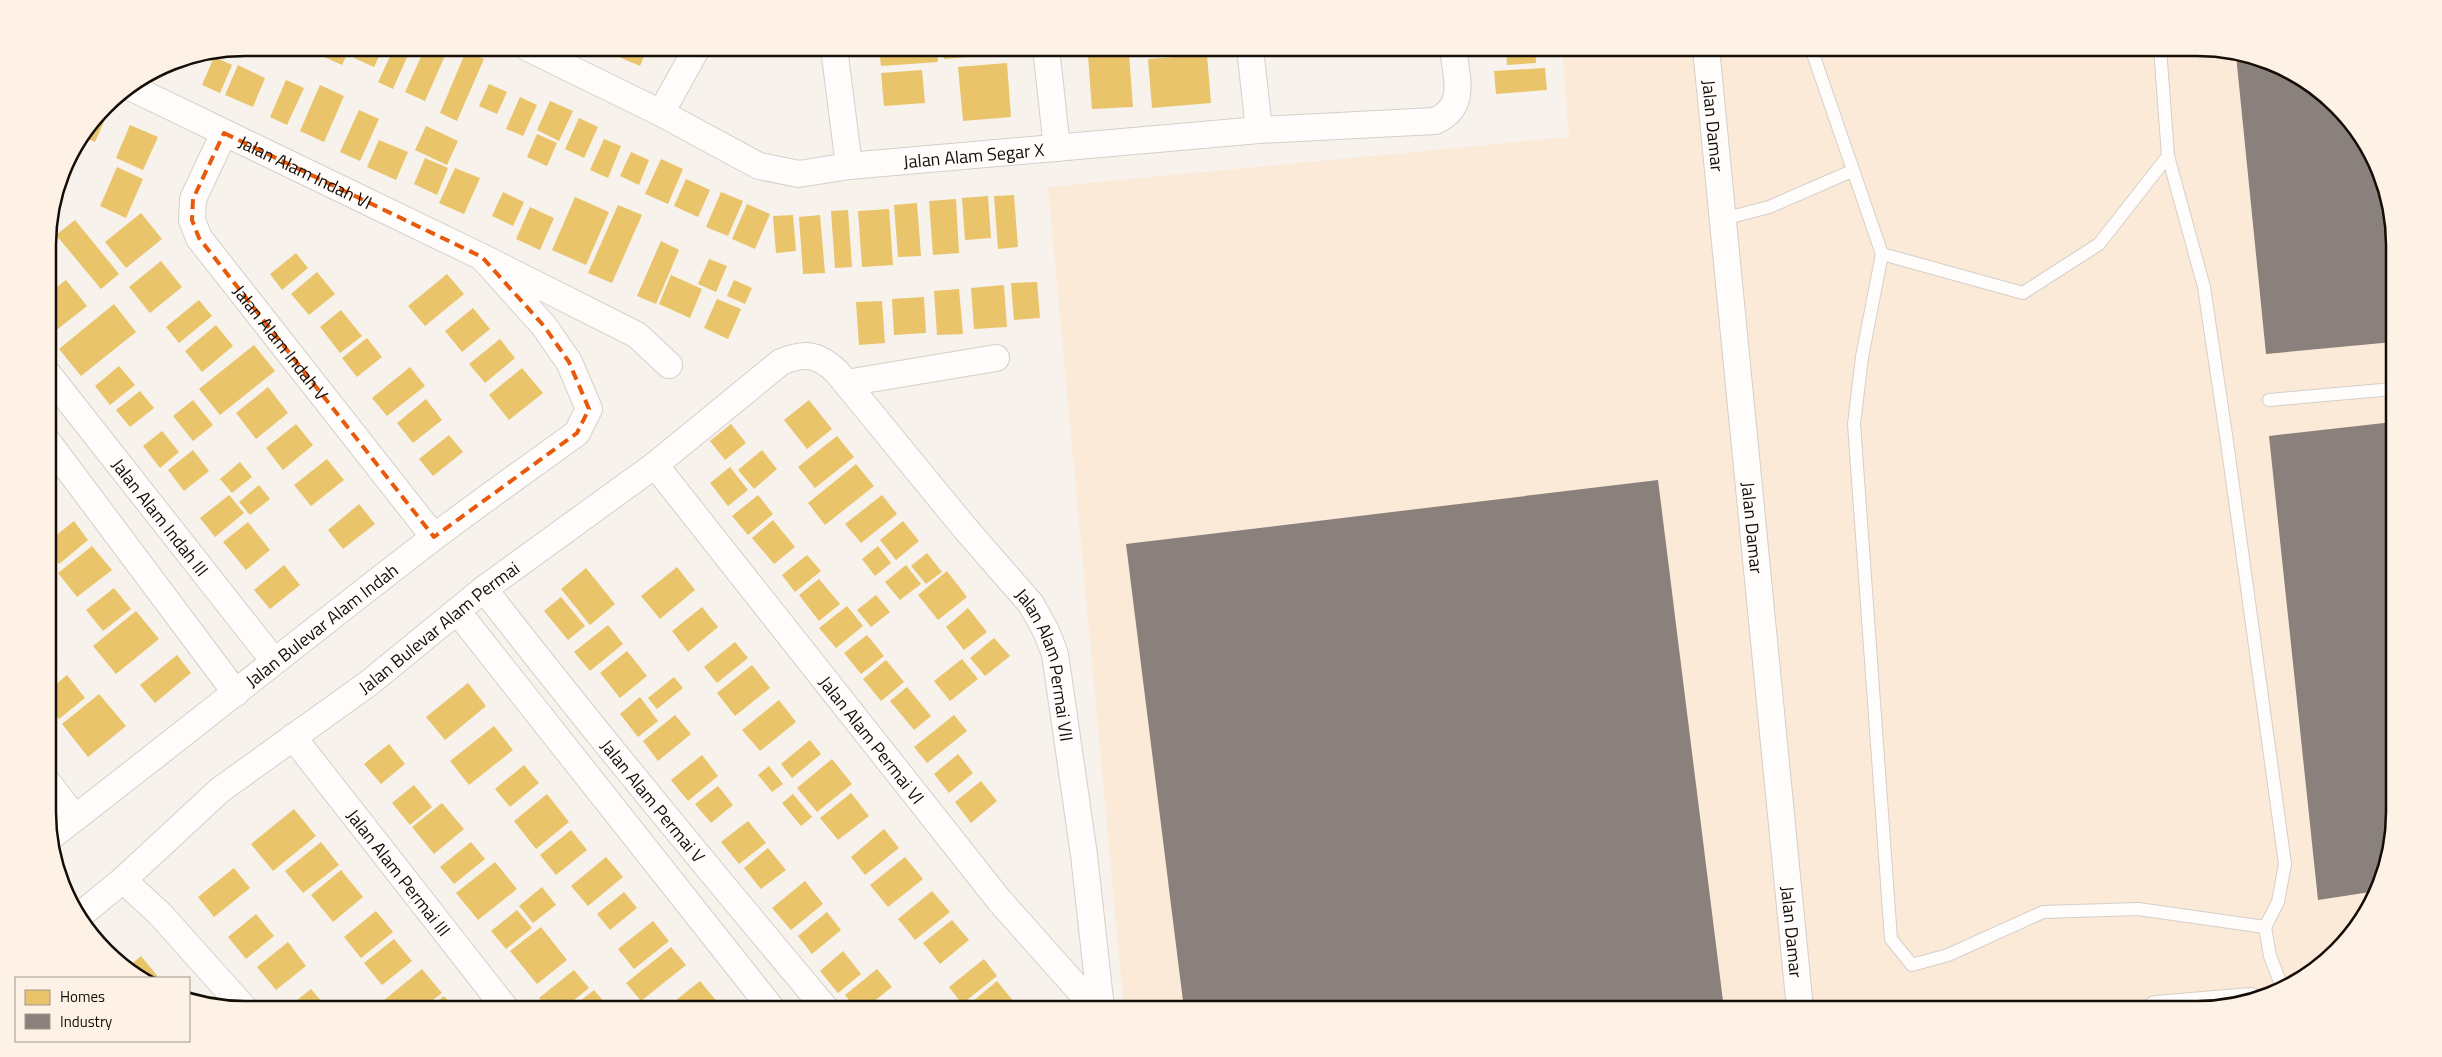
<svg xmlns="http://www.w3.org/2000/svg" width="2442" height="1057" font-family="'Titillium Web',sans-serif">
<rect width="100%" height="100%" fill="#f8f2ec"/>
<path fill="#fbead8" d="M1562,48H2197L2272,62L2393,220L2394,812L2380,887L2354,932L2317,969L2261,999L2209,1009H1124L1048,187L1569,137Z"/>
<g fill="#e9c46a">
<path d="M326,48H350L342,65L322,56Z"/>
<path d="M359,48H383L374,67L354,58Z"/>
<path d="M394,48H411L393,89L378,82Z"/>
<path d="M425,48L448,49L425,101L405,92Z"/>
<path d="M598,48H636L646,52L640,66Z"/>
<path d="M879,48H937L938,62L881,66Z"/>
<path d="M943,48H968L969,57L944,59Z"/>
<path d="M972,48H1003V51L973,53Z"/>
<path d="M1007,48H1029L1030,52L1008,54Z"/>
<path d="M1086,48H1128V49L1086,52Z"/>
<path d="M1506,48H1535L1536,63L1507,65Z"/>
<path d="M466,51L484,59L457,121L440,113Z"/>
<path d="M1129,53L1133,107L1092,109L1088,56Z"/>
<path d="M1207,55L1211,103L1152,108L1148,59Z"/>
<path d="M214,57L232,65L220,93L202,85Z"/>
<path d="M183,60L180,69L168,63L170,62Z"/>
<path d="M1007,63L1011,117L963,121L958,67Z"/>
<path d="M238,65L265,78L253,107L225,95Z"/>
<path d="M1545,68L1547,90L1496,94L1494,71Z"/>
<path d="M922,70L925,103L884,106L881,73Z"/>
<path d="M286,80L304,88L287,125L270,117Z"/>
<path d="M489,84L507,92L497,114L479,106Z"/>
<path d="M320,85L344,96L324,142L300,131Z"/>
<path d="M520,97L537,105L523,136L506,129Z"/>
<path d="M550,101L573,111L559,141L537,130Z"/>
<path d="M359,110L379,119L360,161L340,152Z"/>
<path d="M102,113L107,115L95,142L84,137Z"/>
<path d="M579,118L598,127L584,158L565,149Z"/>
<path d="M130,125L158,137L143,170L116,158Z"/>
<path d="M426,126L458,141L447,165L415,150Z"/>
<path d="M537,134L557,143L547,166L527,157Z"/>
<path d="M604,139L621,146L608,178L590,170Z"/>
<path d="M379,140L408,152L396,180L367,167Z"/>
<path d="M631,152L649,160L639,185L620,176Z"/>
<path d="M425,158L448,168L437,195L414,184Z"/>
<path d="M661,159L683,169L668,204L645,194Z"/>
<path d="M117,167L143,179L126,218L100,206Z"/>
<path d="M455,168L480,178L464,214L439,203Z"/>
<path d="M686,179L710,190L698,217L674,206Z"/>
<path d="M503,192L524,202L513,226L492,216Z"/>
<path d="M721,192L743,201L728,236L706,227Z"/>
<path d="M1014,195L1018,247L998,249L994,196Z"/>
<path d="M988,196L991,238L965,240L962,198Z"/>
<path d="M575,197L609,212L586,265L552,250Z"/>
<path d="M956,199L959,253L933,255L929,201Z"/>
<path d="M917,203L921,256L898,257L894,205Z"/>
<path d="M747,204L770,214L755,249L732,239Z"/>
<path d="M618,205L642,215L612,283L588,273Z"/>
<path d="M530,207L554,218L540,250L516,239Z"/>
<path d="M889,209L893,265L862,267L858,211Z"/>
<path d="M848,210L852,267L835,268L831,211Z"/>
<path d="M141,213L162,239L126,268L105,242Z"/>
<path d="M793,215L796,251L776,253L773,216Z"/>
<path d="M820,215L825,273L803,274L799,217Z"/>
<path d="M75,220L119,274L101,289L56,235Z"/>
<path d="M661,241L679,250L656,304L637,296Z"/>
<path d="M296,253L308,268L282,290L270,274Z"/>
<path d="M48,258L56,269L48,275Z"/>
<path d="M709,259L727,266L716,292L698,284Z"/>
<path d="M161,261L182,287L150,313L129,287Z"/>
<path d="M317,272L335,294L309,315L291,294Z"/>
<path d="M447,274L464,294L425,326L408,306Z"/>
<path d="M671,275L702,289L690,318L659,304Z"/>
<path d="M66,280L87,306L49,336L48,294Z"/>
<path d="M734,280L752,288L745,304L727,296Z"/>
<path d="M1037,282L1040,318L1014,320L1011,283Z"/>
<path d="M1004,285L1007,327L974,329L971,288Z"/>
<path d="M959,289L963,334L937,335L934,291Z"/>
<path d="M924,297L926,333L894,335L892,299Z"/>
<path d="M717,299L741,309L728,339L704,328Z"/>
<path d="M199,300L212,316L179,343L166,327Z"/>
<path d="M882,301L885,343L859,345L856,302Z"/>
<path d="M114,304L136,332L81,376L59,349Z"/>
<path d="M473,308L490,329L462,352L445,331Z"/>
<path d="M341,310L362,336L340,353L320,327Z"/>
<path d="M216,325L233,346L202,372L185,351Z"/>
<path d="M367,338L382,357L357,377L342,358Z"/>
<path d="M500,339L515,358L485,383L469,364Z"/>
<path d="M254,345L275,371L220,415L199,389Z"/>
<path d="M119,366L135,385L110,405L95,386Z"/>
<path d="M410,367L425,386L387,416L372,398Z"/>
<path d="M522,368L543,393L509,420L489,395Z"/>
<path d="M268,387L288,413L256,439L236,413Z"/>
<path d="M140,391L154,408L130,427L116,410Z"/>
<path d="M426,399L442,420L413,443L397,423Z"/>
<path d="M193,400L213,425L193,441L173,416Z"/>
<path d="M809,400L832,429L807,449L784,420Z"/>
<path d="M296,424L313,445L283,470L266,448Z"/>
<path d="M731,424L746,443L725,460L710,441Z"/>
<path d="M162,431L179,452L160,468L143,446Z"/>
<path d="M449,435L463,452L433,476L419,459Z"/>
<path d="M837,436L854,457L815,488L798,467Z"/>
<path d="M193,450L209,471L184,491L168,470Z"/>
<path d="M762,450L777,469L754,489L738,470Z"/>
<path d="M327,459L344,480L311,506L294,485Z"/>
<path d="M240,462L252,477L232,493L220,479Z"/>
<path d="M856,464L874,486L825,525L808,503Z"/>
<path d="M730,467L748,490L728,506L710,483Z"/>
<path d="M259,485L270,499L250,515L239,502Z"/>
<path d="M229,495L244,513L215,537L200,518Z"/>
<path d="M758,495L773,514L748,535L732,516Z"/>
<path d="M882,495L897,514L861,543L845,524Z"/>
<path d="M359,504L375,524L343,549L328,530Z"/>
<path d="M773,520L795,547L774,564L752,538Z"/>
<path d="M74,521L88,540L59,564L49,551V541Z"/>
<path d="M903,521L919,541L896,560L880,540Z"/>
<path d="M248,522L270,550L246,570L223,542Z"/>
<path d="M92,546L112,570L77,597L58,573Z"/>
<path d="M878,546L891,563L875,576L862,559Z"/>
<path d="M927,553L942,572L926,584L911,566Z"/>
<path d="M807,555L821,571L795,592L782,575Z"/>
<path d="M284,565L300,585L270,609L254,590Z"/>
<path d="M906,565L921,584L900,600L885,582Z"/>
<path d="M677,567L695,590L660,619L641,596Z"/>
<path d="M586,568L615,604L590,625L561,589Z"/>
<path d="M947,571L967,597L938,620L918,595Z"/>
<path d="M819,579L840,604L819,621L799,595Z"/>
<path d="M114,588L131,609L103,631L86,610Z"/>
<path d="M876,595L890,612L871,627L857,610Z"/>
<path d="M561,597L585,626L568,640L544,611Z"/>
<path d="M847,606L863,626L836,648L819,628Z"/>
<path d="M702,607L718,627L688,652L672,631Z"/>
<path d="M968,608L987,632L964,650L946,627Z"/>
<path d="M136,611L159,639L116,674L93,646Z"/>
<path d="M608,625L623,644L590,671L574,652Z"/>
<path d="M867,635L884,656L861,674L844,653Z"/>
<path d="M994,638L1010,656L985,676L970,658Z"/>
<path d="M735,642L748,658L717,683L704,667Z"/>
<path d="M627,651L647,676L620,698L600,673Z"/>
<path d="M49,652L58,664L49,671Z"/>
<path d="M177,655L191,673L155,703L140,685Z"/>
<path d="M962,659L978,679L950,701L934,681Z"/>
<path d="M886,660L904,682L881,701L863,679Z"/>
<path d="M752,665L770,688L735,716L717,693Z"/>
<path d="M67,675L85,698L59,719L49,707V690Z"/>
<path d="M674,677L683,688L657,709L648,698Z"/>
<path d="M468,683L486,706L445,740L426,717Z"/>
<path d="M907,687L931,716L914,730L890,701Z"/>
<path d="M99,694L126,726L88,757L62,724Z"/>
<path d="M640,697L658,721L638,737L620,714Z"/>
<path d="M779,700L796,722L760,751L742,730Z"/>
<path d="M675,715L691,734L658,761L643,741Z"/>
<path d="M954,715L967,731L927,763L914,747Z"/>
<path d="M494,726L513,750L469,785L450,761Z"/>
<path d="M810,740L821,754L792,778L781,764Z"/>
<path d="M389,744L405,764L381,784L364,764Z"/>
<path d="M958,754L973,773L949,793L934,774Z"/>
<path d="M702,755L718,776L688,801L671,780Z"/>
<path d="M832,759L852,784L817,812L797,788Z"/>
<path d="M524,765L539,783L510,807L495,789Z"/>
<path d="M769,766L783,784L772,792L758,775Z"/>
<path d="M981,781L997,801L971,823L955,802Z"/>
<path d="M414,785L432,807L410,825L392,803Z"/>
<path d="M718,786L733,805L711,823L695,804Z"/>
<path d="M851,793L869,816L838,840L820,818Z"/>
<path d="M547,794L569,822L536,849L514,821Z"/>
<path d="M793,794L812,817L801,826L782,803Z"/>
<path d="M442,803L464,829L434,854L412,827Z"/>
<path d="M294,809L316,836L273,871L251,844Z"/>
<path d="M748,821L766,843L739,864L721,842Z"/>
<path d="M884,829L899,848L865,875L851,857Z"/>
<path d="M571,830L587,850L556,875L540,855Z"/>
<path d="M321,842L339,865L303,893L285,871Z"/>
<path d="M471,842L485,859L454,884L440,867Z"/>
<path d="M768,848L786,870L761,889L744,868Z"/>
<path d="M606,857L623,877L588,906L571,886Z"/>
<path d="M905,857L923,879L888,907L870,885Z"/>
<path d="M495,862L517,889L478,920L456,893Z"/>
<path d="M234,868L250,888L214,917L198,897Z"/>
<path d="M341,870L363,897L333,922L311,895Z"/>
<path d="M805,881L823,904L791,930L772,908Z"/>
<path d="M542,887L556,905L533,923L519,906Z"/>
<path d="M932,891L950,912L915,940L898,919Z"/>
<path d="M624,892L637,908L610,930L597,914Z"/>
<path d="M517,910L532,928L506,949L491,931Z"/>
<path d="M376,911L393,932L361,958L344,937Z"/>
<path d="M827,912L841,930L812,954L798,936Z"/>
<path d="M256,914L274,936L246,959L228,937Z"/>
<path d="M952,920L969,940L940,964L923,943Z"/>
<path d="M653,921L669,941L634,969L618,949Z"/>
<path d="M541,927L567,960L537,984L510,951Z"/>
<path d="M394,939L412,961L382,985L364,963Z"/>
<path d="M288,942L306,966L276,990L257,967Z"/>
<path d="M671,947L686,965L641,1001L626,983Z"/>
<path d="M843,951L861,974L838,993L820,971Z"/>
<path d="M141,956L159,978H141L126,969Z"/>
<path d="M984,959L997,976L962,1004L949,987Z"/>
<path d="M422,969L442,993L421,1009H391L383,1001Z"/>
<path d="M877,969L892,987L864,1009H856L845,995Z"/>
<path d="M574,970L589,988L563,1009H548L539,998Z"/>
<path d="M700,981L719,1004L712,1009H665Z"/>
<path d="M997,981L1018,1007L1016,1009H967L966,1007Z"/>
<path d="M311,989L328,1009H286Z"/>
<path d="M594,990L610,1009H570Z"/>
<path d="M444,996L455,1009H428Z"/>
</g>
<g fill="#8a817c">
<path d="M2236,55L2272,62L2317,88L2354,125L2380,170L2393,220V342L2266,354Z"/>
<path d="M2393,422L2394,812L2377,891L2318,900L2269,436Z"/>
<path d="M1658,480L1724,1009H1184L1126,544Z"/>
</g>
<g fill="none" stroke-linecap="round" stroke-linejoin="round">
<defs>
<g id="service">
<path d="M1811,48L1882,254L2023,293L2099,244L2168,156L2160,48"/>
<path d="M2168,156L2204,287L2227,442L2285,864L2278,902L2265,927"/>
<path d="M1723,219L1769,207L1852,171"/>
<path d="M1882,254L1862,357L1854,424L1891,939L1912,965L1948,955L2043,912L2138,909L2265,927L2270,956L2282,987"/>
<path d="M2269,400L2393,389"/>
</g>
<g id="minor">
<path id="s1" d="M528,48L661,113L759,166L799,174L849,166L1259,130L1435,121C1468,106 1456,78 1453,48"/>
<path d="M834,48L849,166"/>
<path d="M1046,48L1057,148"/>
<path d="M1250,48L1259,130"/>
<path id="s2" d="M1706,48L1800,1009"/>
<path id="s3" d="M130,87L482,257L637,335L669,365"/>
<path d="M661,113L697,48"/>
<path id="s4" d="M224,133L193,199L192,220L199,238L434,537"/>
<path id="s5" d="M48,374L274,661"/>
<path d="M846,383L996,358"/>
<path d="M48,442L236,693"/>
<path id="s6" d="M655,465L999,900L1096,1009"/>
<path id="s7" d="M484,589C595,732 710,871 826,1009"/>
<path d="M457,611L772,1009"/>
<path id="s8" d="M293,737L506,1009"/>
<path d="M49,784L75,818"/>
<path id="s9" d="M49,838C178,739 304,637 433,538C480,502 529,468 577,433L589,409L569,362L544,326L482,257"/>
<path d="M123,880L160,914L245,1009"/>
<path id="s10" d="M79,916L123,880L220,790L369,683L484,589L655,465L781,362C806,352 818,354 837,372L964,527L1031,604L1046,631L1055,654L1084,855L1101,1009"/>
<path d="M2156,1009L2251,1001"/>
</g>
</defs>
<use href="#service" stroke="#d5cfc8" stroke-width="14"/>
<use href="#minor" stroke="#d5cfc8" stroke-width="28"/>
<use href="#service" stroke="#fefdfc" stroke-width="12"/>
<use href="#minor" stroke="#fefdfc" stroke-width="26"/>
</g>
<path fill="none" stroke="#e8590c" stroke-width="4" stroke-dasharray="10 6" stroke-linejoin="round" d="M224,133L482,257L544,326L569,362L589,409L577,433L434,537L199,238L192,220L193,199Z"/>
<g text-anchor="middle" dominant-baseline="central" stroke-width="5" stroke-linejoin="round" paint-order="stroke">
<g font-size="18" fill="#140e07" stroke="#fef2e6">
<text stroke="none"><textPath href="#s2" startOffset="78">Jalan Damar</textPath></text>
<text stroke="none"><textPath href="#s1" startOffset="476">Jalan Alam Segar X</textPath></text>
<text stroke="none"><textPath href="#s3" startOffset="195">Jalan Alam Indah VI</textPath></text>
<text stroke="none"><textPath href="#s4" startOffset="246">Jalan Alam Indah V</textPath></text>
<text stroke="none"><textPath href="#s5" startOffset="182">Jalan Alam Indah III</textPath></text>
<text stroke="none"><textPath href="#s2" startOffset="482">Jalan Damar</textPath></text>
<text stroke="none"><textPath href="#s9" startOffset="346">Jalan Bulevar Alam Indah</textPath></text>
<text stroke="none"><textPath href="#s10" startOffset="462">Jalan Bulevar Alam Permai</textPath></text>
<text stroke="none"><textPath href="#s10" startOffset="1322">Jalan Alam Permai VII</textPath></text>
<text stroke="none"><textPath href="#s6" startOffset="350">Jalan Alam Permai VI</textPath></text>
<text stroke="none"><textPath href="#s7" startOffset="271">Jalan Alam Permai V</textPath></text>
<text stroke="none"><textPath href="#s8" startOffset="172">Jalan Alam Permai III</textPath></text>
<text stroke="none"><textPath href="#s2" startOffset="888">Jalan Damar</textPath></text>
</g>
</g>
<path d="M0 0H2442V1057H0ZM245 56H2197A189 189 0 0 1 2386 245V812A189 189 0 0 1 2197 1001H245A189 189 0 0 1 56 812V245A189 189 0 0 1 245 56Z" fill="#fef2e6" fill-rule="evenodd"/>
<path fill="none" stroke="#140e07" stroke-width="2.5" d="M245 56H2197A189 189 0 0 1 2386 245V812A189 189 0 0 1 2197 1001H245A189 189 0 0 1 56 812V245A189 189 0 0 1 245 56Z"/>
<rect x="15" y="977" width="175" height="65" fill="#fef2e6" stroke="#a0978d"/>
<rect x="25" y="990" width="25" height="15" fill="#e9c46a" stroke="#a0978d"/>
<text x="60" y="1002" font-size="15" fill="#140e07">Homes</text>
<rect x="25" y="1014" width="25" height="15" fill="#8a817c" stroke="#a0978d"/>
<text x="60" y="1027" font-size="15" fill="#140e07">Industry</text>
</svg>
